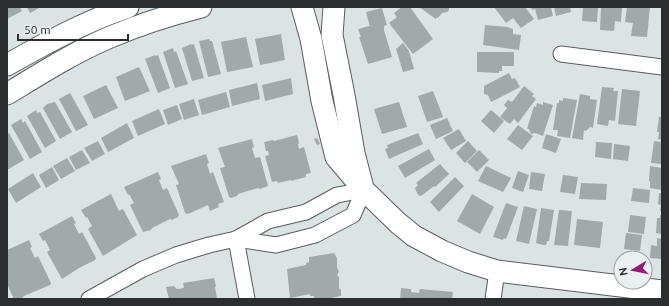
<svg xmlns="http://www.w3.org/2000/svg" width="669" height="306" font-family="Ubuntu,sans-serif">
<rect width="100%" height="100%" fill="#dce3e4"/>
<g fill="#a2a9aa">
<path d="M7,7H20L22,11L7,19Z"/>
<path d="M27,7H41L30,13Z"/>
<path d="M402,7H410L433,39L413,54L389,23L397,17L394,13Z"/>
<path d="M419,7H449V10L447,12L442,13L438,18L437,17L436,19Z"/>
<path d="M494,7H525L534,19L521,28L513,18L506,23Z"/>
<path d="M531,7H551L553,16L538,20L535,9L532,10Z"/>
<path d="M554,7H570L571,12L556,16Z"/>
<path d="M583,7H598L597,22L582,21Z"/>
<path d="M601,7H622L621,22L615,21L614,31L600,30Z"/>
<path d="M627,7H650L647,37L631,36L633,23L625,22Z"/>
<path d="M382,8L387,25L384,26V30L392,57L368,64L359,37H361L358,29L369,26L370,27L366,12Z"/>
<path d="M485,25L507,27L513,29V34L521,35L519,50L483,45Z"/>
<path d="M281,34L285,60L260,65L255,39Z"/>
<path d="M246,37L253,67L227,72L221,42Z"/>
<path d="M209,39L210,41H212L221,74L208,77L199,41Z"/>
<path d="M403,43L409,51L414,69L403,72L396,49Z"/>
<path d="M191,44V45L194,44L204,78L192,81L182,48Z"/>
<path d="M173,48L174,52L176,51L188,84L175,88L163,52Z"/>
<path d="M477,52H514V66H502V71H499V73L477,72Z"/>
<path d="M155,55V56L158,55L170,88L158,93L145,59Z"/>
<path d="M139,67L150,91L125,101L116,77Z"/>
<path d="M509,73L512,79L515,78L520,87L491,102L488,95L484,94V86Z"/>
<path d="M291,78L293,94L265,101L262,85Z"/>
<path d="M257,83L260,99L232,106L229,90Z"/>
<path d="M106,85L118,108L94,119L83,96Z"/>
<path d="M524,86L534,94L532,96L536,99L518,123L514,119L510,124L500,117L507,108L504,105L508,100L512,102Z"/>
<path d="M602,87L614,88L613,91H618L615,121L609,120L608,126L597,124Z"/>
<path d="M622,89L640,91L636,126L618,124Z"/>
<path d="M433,91L443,117L427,122L418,96Z"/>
<path d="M226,92L230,107L202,115L198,100Z"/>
<path d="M70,93L88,125L76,131L59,99Z"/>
<path d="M580,94L590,96V99L597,100L593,128L590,127L586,131L584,130L583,140L572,138Z"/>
<path d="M563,98L577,100L570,138L557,136L558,130H553L557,103H559V100L563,101Z"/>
<path d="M194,99L199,115L184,120L179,104Z"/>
<path d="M55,102L72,132L60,139L43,108L47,104Z"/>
<path d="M399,102L407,127L382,134L374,109Z"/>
<path d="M543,102L553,105L543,136L535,133L531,134L529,129H527L534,106L536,107L537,103L543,105Z"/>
<path d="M177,105L182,119L168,125L163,110Z"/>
<path d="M159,109L165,124L138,136L132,121Z"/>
<path d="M36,110L37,113L40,112L56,141L45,148L27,116Z"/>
<path d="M491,110L504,121L494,133L481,121Z"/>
<path d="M659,117H662V140L658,139L659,132H657Z"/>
<path d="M447,118L453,131L436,139L430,125Z"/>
<path d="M21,119L23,123L25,121L42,152L30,159L11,125Z"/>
<path d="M127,123L134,138L108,152L101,138Z"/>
<path d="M518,125L533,136L522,150L507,139Z"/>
<path d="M459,129L466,141L451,150L443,138Z"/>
<path d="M9,133L24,160L7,170V134Z"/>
<path d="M418,133L423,144L389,159L385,149L388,148L387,145Z"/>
<path d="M546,134L561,139L556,153L542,148Z"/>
<path d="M297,135L299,143L298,144L299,149L304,147L311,173L306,174V177L291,181V180L278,183L277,181L272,182L265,156L269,155L268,151H266L264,142L273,140L274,141Z"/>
<path d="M317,138L320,144L317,145L314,139Z"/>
<path d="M252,139L254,147L252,148L255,158L260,157L268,186L260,189L258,188L238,194L237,196L231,198L229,197L220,168L225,167L218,148Z"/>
<path d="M98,141L105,154L92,161L84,148Z"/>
<path d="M468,141L477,151L465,163L456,153Z"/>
<path d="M654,141L662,142V164L651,163Z"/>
<path d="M596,142L612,143L611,159L595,157Z"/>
<path d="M614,144L630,146L628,161L613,159Z"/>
<path d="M429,149L435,160L405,178L398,166Z"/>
<path d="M82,150L90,163L76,170L69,157Z"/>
<path d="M479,150L489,160L477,172L467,162Z"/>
<path d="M206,154L209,163L207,164L210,174L213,172L224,202L218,204L219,207L210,211L208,205L188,214L185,213L176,185L179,184L171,166Z"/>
<path d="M67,158L75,171L61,179L53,166Z"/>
<path d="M440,164L449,174L435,187L434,186L421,196L418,195L415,188L418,185L416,183Z"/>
<path d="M486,166L511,178L503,192L478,181Z"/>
<path d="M650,166L662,168V190L650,188V181H649Z"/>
<path d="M52,167L59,180L46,188L39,175Z"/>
<path d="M518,171L529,175L523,192L512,188Z"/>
<path d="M158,172L161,179L159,180L163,190L167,188L179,215L178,217L172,220L170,219L152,228L151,230L143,232L130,205L134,203L129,194L128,195L124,187Z"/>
<path d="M531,172L545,174L542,191L529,189Z"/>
<path d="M33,173L41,187L16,203L8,189Z"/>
<path d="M563,175L578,177L575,194L560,192Z"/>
<path d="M455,177L464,186L439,212L430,202Z"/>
<path d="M581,183L607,184L606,200L579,199Z"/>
<path d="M633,188L650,190L649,203L631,201Z"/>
<path d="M659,193H662V211H660L661,205L658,204Z"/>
<path d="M111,194L119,211L123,209L137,235L103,256L88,229L92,226L87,217L86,218L81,210Z"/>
<path d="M472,194L494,207L480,234L457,221Z"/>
<path d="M506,203L518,207L506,239L504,238L503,240L493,237Z"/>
<path d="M524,206L537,209L529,244L516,241Z"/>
<path d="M541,208L554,210L549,241H547L546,245H543L536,243Z"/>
<path d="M559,210L572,211L568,246L554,245Z"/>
<path d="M630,215L646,217L644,234L628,232Z"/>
<path d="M660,215L662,216V234L656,233L657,218H660Z"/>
<path d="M72,216L76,223L74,224L79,234L82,232L96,258L95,260L79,268L62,279L47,252L50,250L45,240L43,241L39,234Z"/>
<path d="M577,219L603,222L600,248L574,245Z"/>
<path d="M626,233L642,235L640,251L624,249Z"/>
<path d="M657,238L662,239V259L650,258L651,245L657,246Z"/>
<path d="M29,240L32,247L30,248L35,258L38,256L51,283L50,285L24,296L21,299H14L7,284V250Z"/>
<path d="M334,253L337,258V267L339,272L337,275L339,277V288L341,290V296L326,299H314V296H310V294L290,298L287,269L306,265V263L309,262V257Z"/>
<path d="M214,278L216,286L215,287L217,299H169L166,287L174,286L177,289L184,288L183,283Z"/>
<path d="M401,288L411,289V292L419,293L420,289L453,292L452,299H400Z"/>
</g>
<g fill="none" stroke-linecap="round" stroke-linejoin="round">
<defs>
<g id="street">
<path d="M561,54L662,67"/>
<path d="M236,239L276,245L315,235L353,215L364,190"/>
<path d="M236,239L247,299"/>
<path d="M89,299L143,269L176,255L209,245L236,239L268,221L306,212L337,195L364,190"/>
<path d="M493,299L497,271"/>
</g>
<g id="secondary">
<path d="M302,7L311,39L322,101L336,157L364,190L398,223L414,236L442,251L468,262L497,271L662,291"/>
<path d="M334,7L332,35L344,95L354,153L362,184"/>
<path d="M7,65C46,43 86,21 128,7"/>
<path d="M7,94C40,74 73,53 108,38C138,25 169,15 201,7"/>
</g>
</defs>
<use href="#street" stroke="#575d5e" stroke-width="17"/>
<use href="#secondary" stroke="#575d5e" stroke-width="23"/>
<use href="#street" stroke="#fff" stroke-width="15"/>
<use href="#secondary" stroke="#fff" stroke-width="21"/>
</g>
<rect width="669" height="306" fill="none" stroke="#2b2e2e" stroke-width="16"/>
<g transform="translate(633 270) rotate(260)"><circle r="19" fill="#e9f0f1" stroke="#9da2a3"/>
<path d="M0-3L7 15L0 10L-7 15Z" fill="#961a74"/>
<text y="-6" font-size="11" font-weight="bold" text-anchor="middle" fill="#2b2e2e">N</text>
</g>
<path d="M18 34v6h110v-6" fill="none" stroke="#2b2e2e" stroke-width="2"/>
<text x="24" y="34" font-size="12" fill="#2b2e2e" stroke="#e9f0f1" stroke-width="3" paint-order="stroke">50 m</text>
</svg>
